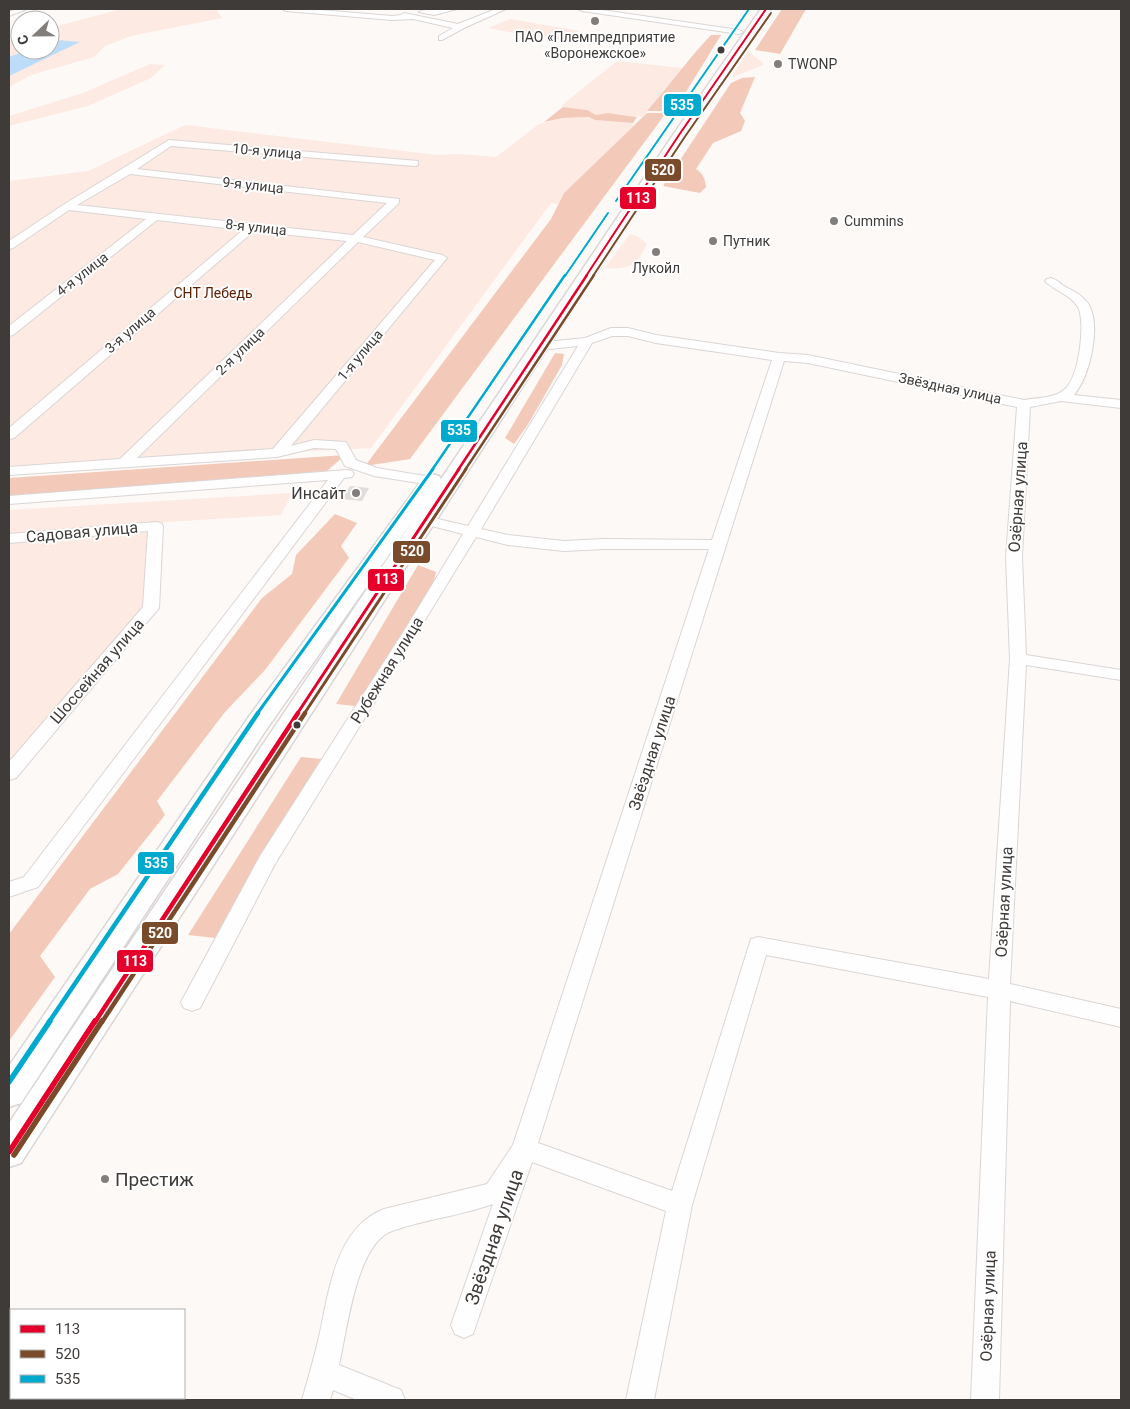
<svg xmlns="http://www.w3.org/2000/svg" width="1130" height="1409" font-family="Roboto,sans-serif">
<rect width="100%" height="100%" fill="#fdf9f7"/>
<g fill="#fdeae3">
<path d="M121,9H218L217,11L222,18L131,36L105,46L94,57L31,75L9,87V41L20,37V50H50V28Z"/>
<path d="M510,19L580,31L557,41L488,28Z"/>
<path d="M748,51L763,63V65L731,78Z"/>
<path d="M617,61L682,68L643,117L609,113L596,115L587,110L563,107L562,105Z"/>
<path d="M150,64L165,65L151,78L88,106L9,126V116L83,93Z"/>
<path d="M589,117L595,120L633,123L634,125L564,193L558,204L551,203L371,448L9,467V181L88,171L185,125L438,155L459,154L496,157L539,124L563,118Z"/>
<path d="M630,234L637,236L647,244C637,265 629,270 605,268Z"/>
<path d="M292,493L281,515L150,523L146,606L9,766V510Z"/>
</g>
<g fill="#f3c9b9">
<path d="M782,9H806L780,54L755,50Z"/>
<path d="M711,35H721L684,95L667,111H647C669,86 688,59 711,35Z"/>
<path d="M755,77L740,113L745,121L741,131L713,143L696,169C703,173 705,179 706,187L700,193L663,186L731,83L742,78Z"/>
<path d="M563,107L587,110L596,115L608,113L637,117L633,123L595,120L589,117L563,118L544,122Z"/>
<path d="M647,113H666L410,459L365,466L551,219L564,193Z"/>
<path d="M555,353L564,354L562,365L527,426L514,444L505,438Z"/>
<path d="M345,455L327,471L9,496V478Z"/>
<path d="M335,514L357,523L341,546L349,558L265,670L225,712L157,801L165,815L118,874L90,889L40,956L55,977L9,1041V934L262,598L292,574L296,555Z"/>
<path d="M418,565L436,572L433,584L407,629L355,706L336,704Z"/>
<path d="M301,757L322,759L215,938L188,935Z"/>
</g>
<path fill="#bddcf8" d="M57,40L80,42L9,76V57L29,50H50V43Z"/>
<path fill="#e1dddc" d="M350,486L369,488L362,501L342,499Z"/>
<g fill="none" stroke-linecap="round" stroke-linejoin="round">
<defs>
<g id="minor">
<path d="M17,9H27L9,16V12Z"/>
<path d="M282,9H308L392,16L401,15L404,13L458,24L496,9H506L464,28L442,40H439V36L453,28L413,19L392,20L286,11Z"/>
<path d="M444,9H457L434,15L419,12C425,8 437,10 444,9Z"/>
<path d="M578,9H595L739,30L743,32L739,34L582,11Z"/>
<path d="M169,140L418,161V165L415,166L171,146L137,169L399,199V203L363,237L442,255L447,258L291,446L314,440L346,442L356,460L377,468L437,478L439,481L437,484L432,485L374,476L345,466L336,449L314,448L277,457L9,475V467L120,459L347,241L254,231L14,438L9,439V428L243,230L157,220L13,335L9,336V326L146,219L69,210L13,248L9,249V241L63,205ZM130,174L387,203L353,235L77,205ZM358,242L435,260L273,449L137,458Z"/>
<path d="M1051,278C1056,279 1060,283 1064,286C1073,291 1084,296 1089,305C1101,327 1090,376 1074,395L1121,400V408L1061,401L1030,407L1022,557L1026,655L1121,670V680L1026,665L1010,984L1121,1009V1027L1010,1001L999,1400H971L988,997L766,955L692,1205L654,1400H626L666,1211L532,1162L473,1334L464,1338L455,1334L451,1325L493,1204C460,1216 425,1219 392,1231C356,1244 347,1331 339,1365L401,1390L405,1400H357L333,1390L330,1400H302C308,1379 314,1358 319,1337C329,1292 335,1228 384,1209L487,1184L513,1145L709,549H604L564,551L508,545L476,537L275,864L200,1008L192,1011L184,1008L181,1002L260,856L409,623L463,534L420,523L418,520L420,517L425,516L468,526L578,346L540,350L534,346L536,343L585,338L611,328H628L656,335L779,353L808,355L1024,400C1036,398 1056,398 1065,389C1079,377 1086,323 1078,307C1072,296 1056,291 1047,283L1045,281L1047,279ZM612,336H628L656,343L772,360L712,540L604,539L564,541L508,535L481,529L592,343ZM784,361L808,363L1017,407L1006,557L1010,659L989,979L758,937L751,939L672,1191L538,1143Z"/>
<path d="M347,470L352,471L354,474L352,477L344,478L38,887L9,897V882L24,877L328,480L9,504V496Z"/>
<path d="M156,522L161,523L163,526L159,608L16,778L9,780V762L143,607L148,531L9,543V534Z"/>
</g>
<path id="highway" d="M761,9H771L685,135L21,1163L9,1167V1123L414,519L266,730L21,1103L9,1107V1066L248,718L425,476L432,474L439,476L441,479L673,135Z"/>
</defs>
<use href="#minor" stroke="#dad6d5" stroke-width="2"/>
<use href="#highway" stroke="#dad6d5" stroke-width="3"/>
<use href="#minor" fill="#fffefe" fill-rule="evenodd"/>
<use href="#highway" fill="#fffefe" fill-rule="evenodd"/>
<defs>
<path id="bus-1-far4" d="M586,276L679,135L766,9"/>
<path id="bus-1-far3" d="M458,470L587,275"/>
<path id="bus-1-far2" d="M297,714L459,469"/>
<path id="bus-1-far1" d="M95,1022L298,713"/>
<path id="bus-1" d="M9,1152L95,1021"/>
<path id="bus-2-far4" d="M593,276L684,138L771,13"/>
<path id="bus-2-far3" d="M465,470L594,275"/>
<path id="bus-2-far2" d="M304,714L466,469"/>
<path id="bus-2-far1" d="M102,1022L305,713"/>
<path id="bus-2" d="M14,1155L102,1021"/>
<g id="bus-3-far4">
<path d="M616,201L749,9"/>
<path d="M565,276L608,213"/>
</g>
<path id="bus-3-far3" d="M432,470L565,275"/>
<path id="bus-3-far2" d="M257,714L433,469"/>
<path id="bus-3-far1" d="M49,1022L258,713"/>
<path id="bus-3" d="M9,1082L50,1021"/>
</defs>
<use href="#bus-1-far4" stroke="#fff" stroke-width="4"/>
<use href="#bus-1-far3" stroke="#fff" stroke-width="5"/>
<use href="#bus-1-far2" stroke="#fff" stroke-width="6"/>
<use href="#bus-1-far1" stroke="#fff" stroke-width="8"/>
<use href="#bus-1" stroke="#fff" stroke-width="9"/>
<use href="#bus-2-far4" stroke="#fff" stroke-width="4"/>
<use href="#bus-2-far3" stroke="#fff" stroke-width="5"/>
<use href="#bus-2-far2" stroke="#fff" stroke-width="6"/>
<use href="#bus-2-far1" stroke="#fff" stroke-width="8"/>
<use href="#bus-2" stroke="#fff" stroke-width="9"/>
<use href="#bus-3-far4" stroke="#fff" stroke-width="4"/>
<use href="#bus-3-far3" stroke="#fff" stroke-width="5"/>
<use href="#bus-3-far2" stroke="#fff" stroke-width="6"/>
<use href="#bus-3-far1" stroke="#fff" stroke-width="8"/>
<use href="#bus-3" stroke="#fff" stroke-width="9"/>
<use href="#bus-1-far4" stroke="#e4002b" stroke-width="2"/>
<use href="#bus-1-far3" stroke="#e4002b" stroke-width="2.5"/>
<use href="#bus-1-far2" stroke="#e4002b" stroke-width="3"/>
<use href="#bus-1-far1" stroke="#e4002b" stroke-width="4.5"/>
<use href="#bus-1" stroke="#e4002b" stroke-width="5.5"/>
<use href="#bus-2-far4" stroke="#7a4b2a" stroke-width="2"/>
<use href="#bus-2-far3" stroke="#7a4b2a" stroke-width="2.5"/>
<use href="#bus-2-far2" stroke="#7a4b2a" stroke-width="3"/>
<use href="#bus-2-far1" stroke="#7a4b2a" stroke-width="4.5"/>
<use href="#bus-2" stroke="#7a4b2a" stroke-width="5.5"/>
<use href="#bus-3-far4" stroke="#00a9ce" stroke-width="2"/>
<use href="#bus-3-far3" stroke="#00a9ce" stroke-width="2.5"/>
<use href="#bus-3-far2" stroke="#00a9ce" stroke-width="3"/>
<use href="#bus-3-far1" stroke="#00a9ce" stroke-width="4.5"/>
<use href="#bus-3" stroke="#00a9ce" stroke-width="5.5"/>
</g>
<g fill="#827e7c" stroke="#fff" stroke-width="2">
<circle cx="595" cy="21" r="5"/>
<circle cx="778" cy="64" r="5"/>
<circle cx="834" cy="221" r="5"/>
<circle cx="713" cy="241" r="5"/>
<circle cx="656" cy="252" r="5"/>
<circle cx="356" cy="493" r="5"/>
<circle cx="105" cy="1179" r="5"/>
</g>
<g fill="#3f3b39" stroke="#fff" stroke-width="2">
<circle cx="721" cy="50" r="4.5"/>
<circle cx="297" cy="725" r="4.5"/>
</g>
<g text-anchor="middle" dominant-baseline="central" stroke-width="4" stroke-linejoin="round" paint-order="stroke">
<g font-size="14" fill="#3f3b39" stroke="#fff" text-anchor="start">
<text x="595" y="37" text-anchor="middle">ПАО «Племпредприятие<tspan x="595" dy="16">«Воронежское»</tspan></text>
<text x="788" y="64">TWONP</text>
<text x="844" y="221">Cummins</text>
<text x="723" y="241">Путник</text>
<text x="656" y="268" text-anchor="middle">Лукойл</text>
</g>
<g font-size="14" fill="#3f3b39" stroke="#fff">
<text transform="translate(267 151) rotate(5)">10-я улица</text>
<text transform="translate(253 185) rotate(6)">9-я улица</text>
<text transform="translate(256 227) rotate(6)">8-я улица</text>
<text transform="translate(82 274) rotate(-38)">4-я улица</text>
<text transform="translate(130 330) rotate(-41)">3-я улица</text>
<text transform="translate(240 351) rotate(-44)">2-я улица</text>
<text transform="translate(360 355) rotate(-50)">1-я улица</text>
<text transform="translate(950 388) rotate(12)">Звёздная улица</text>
</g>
<g font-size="14" fill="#602003" stroke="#fff">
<text x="213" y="293">СНТ Лебедь</text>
</g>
<g font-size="16" fill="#3f3b39" stroke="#fff" text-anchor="end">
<text x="346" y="493">Инсайт</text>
</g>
<g font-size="16" fill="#3f3b39" stroke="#fff">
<text transform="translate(1018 497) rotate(-86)">Озёрная улица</text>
<text transform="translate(82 532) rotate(-5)">Садовая улица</text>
<text transform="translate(387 670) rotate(-58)">Рубежная улица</text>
<text transform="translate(97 671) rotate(-49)">Шоссейная улица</text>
<text transform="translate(652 753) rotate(-72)">Звёздная улица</text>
<text transform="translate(1004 902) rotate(-87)">Озёрная улица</text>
<text transform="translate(988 1306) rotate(-88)">Озёрная улица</text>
</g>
<g font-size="19" fill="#3f3b39" stroke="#fff" text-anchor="start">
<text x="115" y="1179">Престиж</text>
</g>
<g font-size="19" fill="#3f3b39" stroke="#fff">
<text transform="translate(494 1237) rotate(-71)">Звёздная улица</text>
</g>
</g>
<g stroke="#fff" stroke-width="2">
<rect x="663" y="93" width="39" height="24" rx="5" fill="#00a9ce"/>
<rect x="644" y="158" width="38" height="24" rx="5" fill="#7a4b2a"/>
<rect x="619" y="186" width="38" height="24" rx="5" fill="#e4002b"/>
<rect x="440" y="419" width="38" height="24" rx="5" fill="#00a9ce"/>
<rect x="392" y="540" width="39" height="24" rx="5" fill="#7a4b2a"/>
<rect x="367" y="568" width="38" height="24" rx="5" fill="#e4002b"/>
<rect x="137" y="851" width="38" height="24" rx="5" fill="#00a9ce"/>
<rect x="141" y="921" width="38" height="24" rx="5" fill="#7a4b2a"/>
<rect x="116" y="949" width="38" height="24" rx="5" fill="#e4002b"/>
</g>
<g font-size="14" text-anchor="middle" font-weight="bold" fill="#fff">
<text x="682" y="110">535</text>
<text x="663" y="175">520</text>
<text x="638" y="203">113</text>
<text x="459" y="435">535</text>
<text x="412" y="556">520</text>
<text x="386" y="584">113</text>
<text x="156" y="868">535</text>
<text x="160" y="938">520</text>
<text x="135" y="966">113</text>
</g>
<rect width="1130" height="1409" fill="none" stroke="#3f3b39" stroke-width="20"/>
<rect x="10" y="1309" width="175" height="90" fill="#ffffff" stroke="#b2b1b0"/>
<rect x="20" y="1325" width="25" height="8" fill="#e4002b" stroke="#b2b1b0"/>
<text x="55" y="1334" font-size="15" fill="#3f3b39">113</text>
<rect x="20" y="1350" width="25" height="8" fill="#7a4b2a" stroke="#b2b1b0"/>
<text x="55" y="1359" font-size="15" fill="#3f3b39">520</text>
<rect x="20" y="1375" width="25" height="8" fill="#00a9ce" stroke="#b2b1b0"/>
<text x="55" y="1384" font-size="15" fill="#3f3b39">535</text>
<g transform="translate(35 35) rotate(248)"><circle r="24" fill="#ffffff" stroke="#b2b1b0"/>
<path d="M0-4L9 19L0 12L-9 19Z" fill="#827e7c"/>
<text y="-8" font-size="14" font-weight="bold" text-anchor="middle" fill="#3f3b39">С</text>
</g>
</svg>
